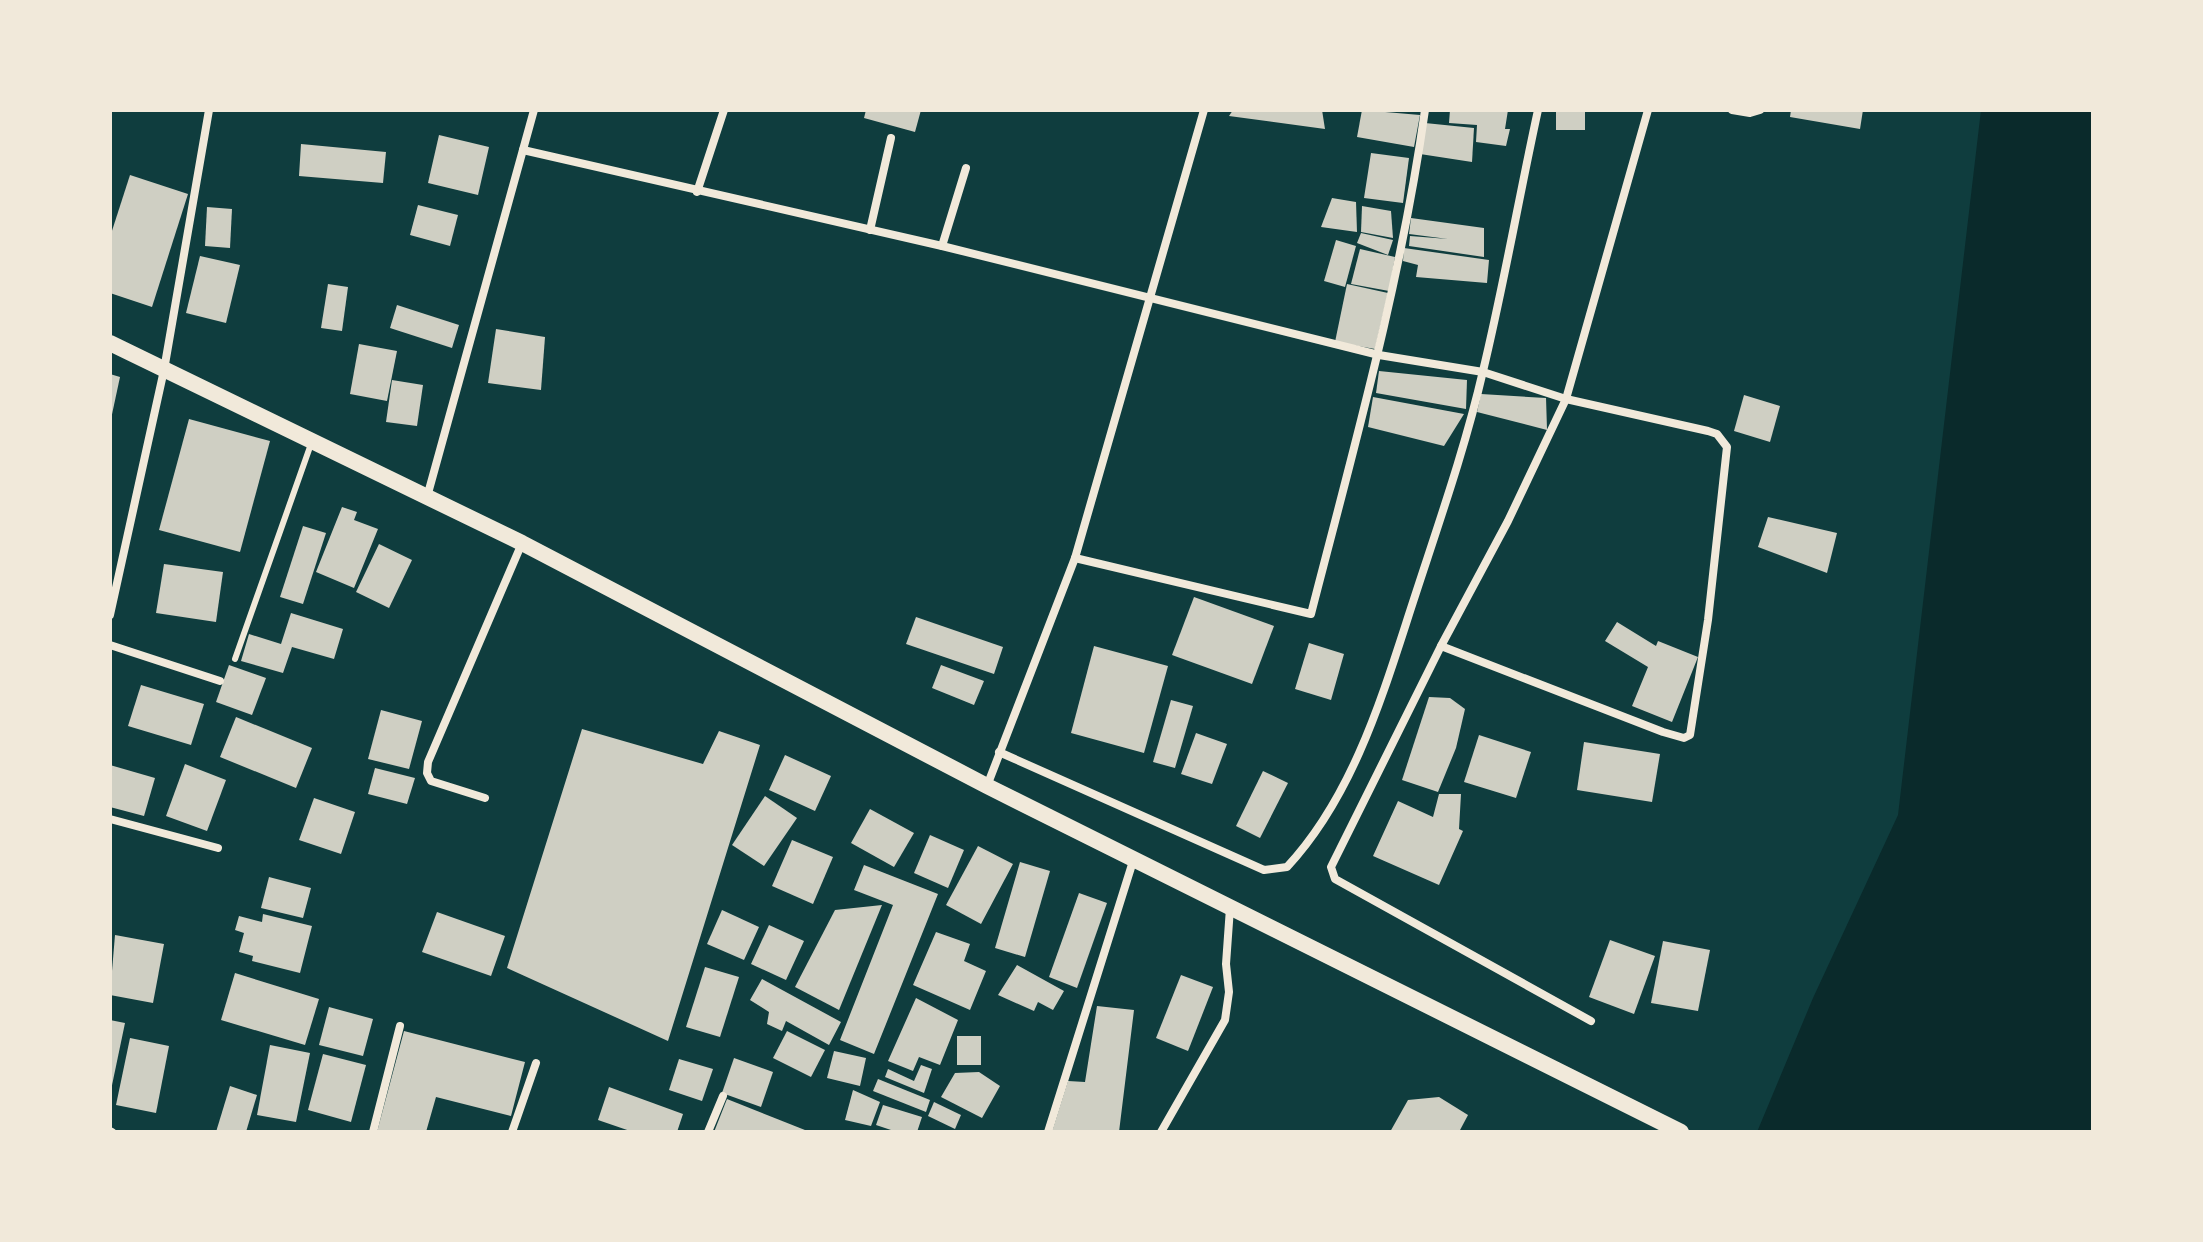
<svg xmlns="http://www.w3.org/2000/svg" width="2203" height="1242" font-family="'DM Sans',sans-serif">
<rect width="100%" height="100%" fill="#0f3d3e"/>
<path fill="#0a2a2b" d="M1981,110H2093V1132H1757L1813,998L1898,815Z"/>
<g fill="#cfcfc3">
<path d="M866,110H921L915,132L864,118Z"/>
<path d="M1233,110H1322L1325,129L1229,116Z"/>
<path d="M1362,110L1420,115L1414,147L1357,137Z"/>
<path d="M1450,110H1508L1505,129H1510L1506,146L1476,142L1477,125L1449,123Z"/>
<rect x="1556" y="110" width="29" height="20"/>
<path d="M1791,110H1863L1860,129L1790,117Z"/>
<path d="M1425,123L1474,128L1472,162L1420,154Z"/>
<path d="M439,135L489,147L478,195L428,183Z"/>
<path d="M301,144L386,152L383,183L299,176Z"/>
<path d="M1371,153L1409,158L1403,203L1364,198Z"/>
<path d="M130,175L188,194L152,307L110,293V237Z"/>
<path d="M1332,198L1356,202L1357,232L1321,227Z"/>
<path d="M418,205L458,215L450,246L410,235Z"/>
<path d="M1362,206L1391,211L1393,238L1361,232Z"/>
<path d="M207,207L232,209L230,248L205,246Z"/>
<path d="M1411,218L1484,228V257L1409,246L1410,236L1448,239L1409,234Z"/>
<path d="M1361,233L1393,240L1388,255L1357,243Z"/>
<path d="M1336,240L1356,246L1345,287L1324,281Z"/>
<path d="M1404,248L1489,260L1487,283L1416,277L1418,265L1403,261Z"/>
<path d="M1360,249L1395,257L1389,291L1351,284Z"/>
<path d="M200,256L240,265L226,323L186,313Z"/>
<path d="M328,284L348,287L342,331L321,328Z"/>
<path d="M1347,284L1388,293L1375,349L1335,342Z"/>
<path d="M397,305L459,325L452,348L390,328Z"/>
<path d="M496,329L545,337L541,390L488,383Z"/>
<path d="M359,344L397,351L387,401L350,394Z"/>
<path d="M1379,371L1467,380L1466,409L1376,393Z"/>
<path d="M110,374L120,377L111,419H110Z"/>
<path d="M392,380L423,385L417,426L386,422Z"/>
<path d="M1481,394L1546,398L1547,430L1477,412Z"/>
<path d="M1744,395L1780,406L1770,442L1734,431Z"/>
<path d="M1373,397L1464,414L1444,446L1368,427Z"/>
<path d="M189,419L270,441L240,552L159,530Z"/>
<path d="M342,507L357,512L354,520L378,529L354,588L316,572Z"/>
<path d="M1768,517L1837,533L1827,573L1758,547Z"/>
<path d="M303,526L326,533L303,604L280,597Z"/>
<path d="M379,544L412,560L389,608L356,592Z"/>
<path d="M164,564L223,572L216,622L156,613Z"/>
<path d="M1194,597L1274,626L1252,684L1172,655Z"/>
<path d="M291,613L343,629L334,659L292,647L283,673L241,661L249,634L281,644Z"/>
<path d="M916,617L1003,647L994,674L906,644Z"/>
<path d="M1617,622L1656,646L1658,641L1698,657L1672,722L1632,706L1648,667L1605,641Z"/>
<path d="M1309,643L1344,654L1331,700L1295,689Z"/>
<path d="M1094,646L1168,666L1144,753L1071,733Z"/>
<path d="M229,665L266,678L252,715L216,702Z"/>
<path d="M941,665L984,681L974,705L932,688Z"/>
<path d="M141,685L204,704L191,745L128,726Z"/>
<path d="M1429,697L1450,698L1465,709L1456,748L1438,792L1402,780Z"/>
<path d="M1171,700L1193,706L1175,768L1153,762Z"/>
<path d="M381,710L422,721L409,769L368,759Z"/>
<path d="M236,717L312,748L296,788L220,757Z"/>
<path d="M582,729L703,764L719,731L760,745L668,1041L507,968Z"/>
<path d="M1196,733L1227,744L1212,784L1181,774Z"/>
<path d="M1479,735L1531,752L1516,798L1464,782Z"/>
<path d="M1584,742L1660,754L1652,802L1577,790Z"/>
<path d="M785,755L831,776L815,811L769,790Z"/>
<path d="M185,764L226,780L207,831L166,816Z"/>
<path d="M110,765L155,778L144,816L110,807Z"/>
<path d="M375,768L415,778L407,804L368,794Z"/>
<path d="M1263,771L1288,783L1260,838L1236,826Z"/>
<path d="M1439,794H1461L1459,829L1463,831L1439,885L1373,856L1398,801L1433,817Z"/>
<path d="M765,796L797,818L764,866L732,845Z"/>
<path d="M314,798L355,812L341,854L299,840Z"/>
<path d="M870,809L914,833L894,867L851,843Z"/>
<path d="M930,835L964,850L948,888L914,873Z"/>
<path d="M792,840L833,857L813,904L772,886Z"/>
<path d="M978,846L1013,864L981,924L946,905Z"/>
<path d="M1020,862L1050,871L1025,957L995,948Z"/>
<path d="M864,865L938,894L874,1054L840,1040L893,905L854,890Z"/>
<path d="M269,877L311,888L303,918L261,908Z"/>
<path d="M1079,893L1107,903L1077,988L1049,977Z"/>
<path d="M882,905L839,1010L795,987L835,910Z"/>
<path d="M722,910L759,927L744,960L707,944Z"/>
<path d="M437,912L505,936L491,976L422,952Z"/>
<path d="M263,914L312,926L300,973L252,961L253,956L239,952L244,933L235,930L239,916L262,922Z"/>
<path d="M769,925L804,941L786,980L751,964Z"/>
<path d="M936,932L970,944L964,961L986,971L970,1010L913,985Z"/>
<path d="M115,935L164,944L153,1003L110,995Z"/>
<path d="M1610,940L1655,956L1634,1014L1589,997Z"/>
<path d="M1663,941L1710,950L1698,1011L1651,1003Z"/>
<path d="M1017,965L1064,991L1053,1010L1038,1002L1034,1011L998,995Z"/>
<path d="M705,967L739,977L720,1037L686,1027Z"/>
<path d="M235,973L319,999L305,1045L221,1020Z"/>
<path d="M1181,975L1213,987L1188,1051L1156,1038Z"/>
<path d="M762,979L841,1022L829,1045L786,1021L782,1031L767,1024L769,1012L750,1000Z"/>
<path d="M916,998L958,1020L940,1065L919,1057L913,1071L888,1061Z"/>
<path d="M1097,1006L1134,1010L1119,1132H1052L1068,1081L1085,1082Z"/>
<path d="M329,1007L373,1019L363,1056L319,1045Z"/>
<path d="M110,1020L125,1023L111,1090H110Z"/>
<path d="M404,1031L525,1062L511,1116L436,1097L426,1132H377Z"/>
<path d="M787,1031L825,1050L811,1077L773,1058Z"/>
<rect x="957" y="1036" width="24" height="29"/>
<path d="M130,1038L169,1046L156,1113L116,1105Z"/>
<path d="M270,1045L310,1053L296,1122L257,1115Z"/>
<path d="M834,1051L866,1058L860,1086L827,1078Z"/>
<path d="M323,1054L366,1065L351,1122L308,1110Z"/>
<path d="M734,1058L773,1072L761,1107L722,1093Z"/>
<path d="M679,1059L713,1069L702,1101L669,1090Z"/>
<path d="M921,1065L932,1069L924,1093L885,1077L888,1069L914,1081Z"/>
<path d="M979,1072L1000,1086L982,1118L941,1097L955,1073Z"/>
<path d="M878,1079L930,1100L926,1112L873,1091Z"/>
<path d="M230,1086L257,1095L246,1132H216Z"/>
<path d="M609,1087L683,1114L677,1132H633L598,1120Z"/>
<path d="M853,1090L880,1102L871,1126L845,1120Z"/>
<path d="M1439,1097L1468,1115L1459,1132H1390L1408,1100Z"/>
<path d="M727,1099L810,1132H714Z"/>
<path d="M934,1102L961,1115L955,1129L928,1116Z"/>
<path d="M883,1105L922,1117L917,1132H897L876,1125Z"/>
</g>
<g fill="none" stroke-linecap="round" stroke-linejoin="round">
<path stroke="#f1e9da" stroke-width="6" d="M235,659L311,444"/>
<g stroke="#f1e9da" stroke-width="8">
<path d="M1732,110L1750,113L1760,110"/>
<path d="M523,150L942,246L1379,355L1483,372L1566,399L1708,431L1717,434L1727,447L1708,620L1690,735L1684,738L1663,732L1441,646"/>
<path d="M697,192L724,110"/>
<path d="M870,230L891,138"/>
<path d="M942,246L966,168"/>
<path d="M427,497L534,110"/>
<path d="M1075,558L1311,614C1354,447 1401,281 1425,110"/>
<path d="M110,615L164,370L209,110"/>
<path d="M110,645L220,681"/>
<path d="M999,752L1264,870L1287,867C1354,795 1383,694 1413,602C1438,525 1465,449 1483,371C1504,284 1519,197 1538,110"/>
<path d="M987,786L1075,558L1204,110"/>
<path d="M485,798L431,781L427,773L428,762L522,543"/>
<path d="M110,819L218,848"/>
<path d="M1591,1021L1335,879L1331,867L1441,646L1508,521L1566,399L1648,110"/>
<path d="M110,1131L112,1132"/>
<path d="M373,1132L400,1026"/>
<path d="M512,1132L536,1063"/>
<path d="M708,1132L723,1096"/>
<path d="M1048,1132L1134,858"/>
<path d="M1161,1132L1225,1020L1229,992L1226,964L1230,908"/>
</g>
<path stroke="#f1e9da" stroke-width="16" d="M110,343L522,543L987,786L1681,1132"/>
</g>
<rect width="2203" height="1242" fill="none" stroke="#f1e9da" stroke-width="224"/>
</svg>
